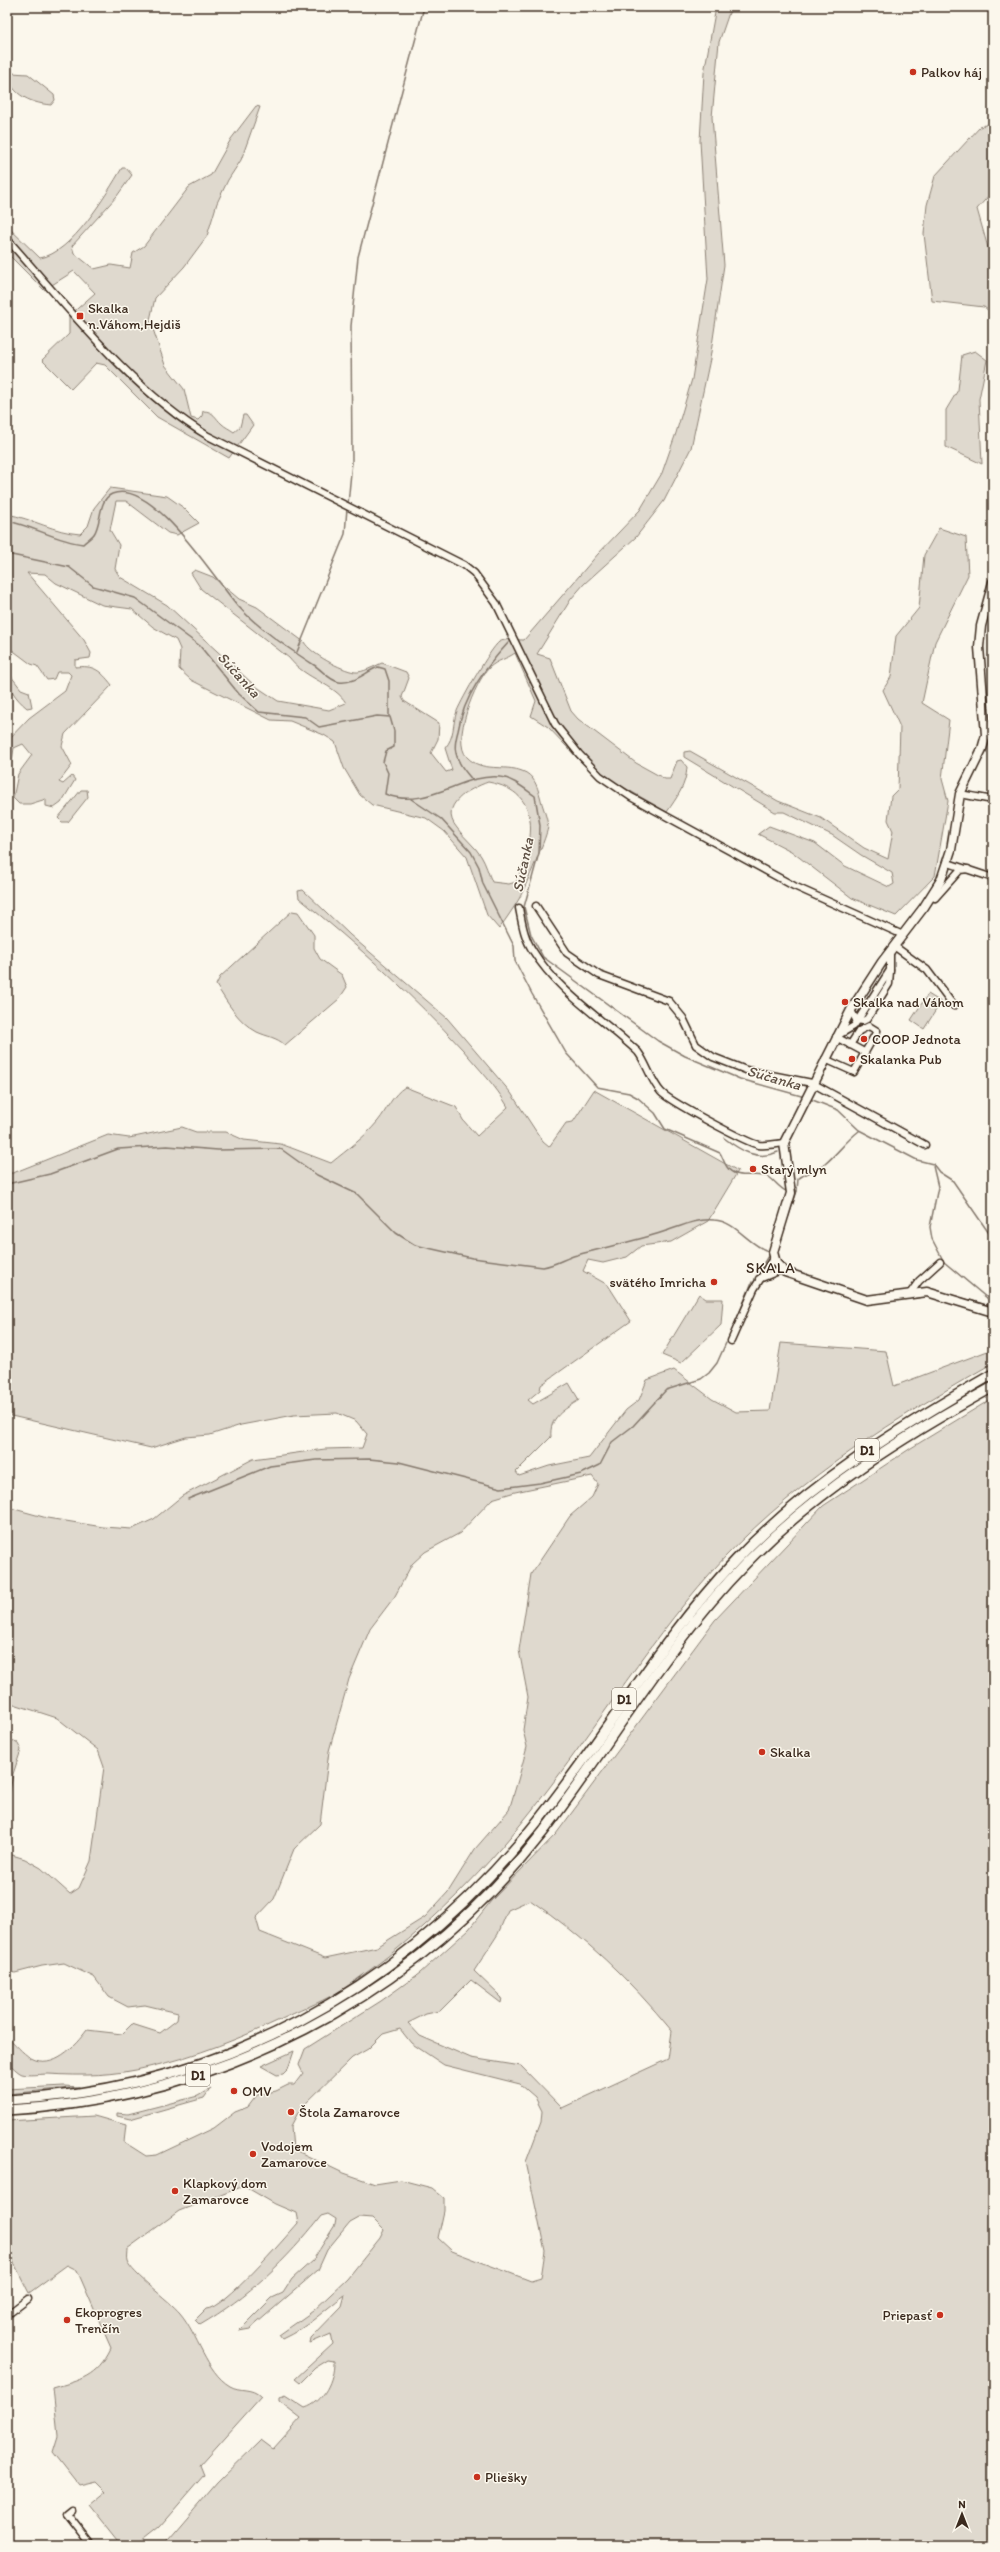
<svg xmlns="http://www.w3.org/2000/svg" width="1000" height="2552" font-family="Itim,sans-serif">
<rect width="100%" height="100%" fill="#fbf7ec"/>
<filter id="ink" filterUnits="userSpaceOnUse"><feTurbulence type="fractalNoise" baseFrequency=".025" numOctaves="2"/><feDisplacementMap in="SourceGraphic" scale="8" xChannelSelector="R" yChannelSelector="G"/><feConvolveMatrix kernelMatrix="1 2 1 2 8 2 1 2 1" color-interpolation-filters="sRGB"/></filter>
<g filter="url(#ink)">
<g fill="#dfd9ce" stroke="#8d8276" fill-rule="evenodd">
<path d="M716,7H731L719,42L712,117L724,265L710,359L691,448L664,501L636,537L584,584L571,599L537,654L550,658L571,711L578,719L636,763L665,779H670L677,761L681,760L687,767C686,786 677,797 667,812L583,764L548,727L531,716L536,701L515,653C507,659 497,660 489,668C475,682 451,741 467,757C482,773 504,764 522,771C534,775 537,786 540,796C542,806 547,816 548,826C549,832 524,890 519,899C513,909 506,919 499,929L487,915L467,857L444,831L426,818L372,805L360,795L344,768L335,742L324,735L290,721L271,720L191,680L179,669L180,649L176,640L153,627L132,609L102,605L56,583L45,574L27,573L84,640L91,653L90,658L75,660V667C94,665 100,670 112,685L65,734L62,746L72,765L59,782L63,784L72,776L75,780L61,803L54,808L46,806V799L30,804H19L13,798L18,774L32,755L23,744L14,748L12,761L7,764V741L29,718L65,691L71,675L68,672H57L54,679L47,680L37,666L31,664L7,646V514C33,519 54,532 80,534L88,526L94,508L110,488L167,496L184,508L199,523L177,535L168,533L126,501H116L110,530L119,545L115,569L120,577L167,605L254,685L278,701L329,710L346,703C335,684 305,679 289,658L201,589L191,573L195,570L213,577L239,599L257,607L304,642C311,654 341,670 355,672C362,673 375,666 382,663L406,672L409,678L402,697L404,701L439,723L438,739L431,753L446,772L452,770L445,748C455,737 452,725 457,711C462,699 490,649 499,642C506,638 516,640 524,640L598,554L640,510L662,473L676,433L692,379L708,279L700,141L704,73ZM488,782C545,792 534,843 516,882L509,884L492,882C488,873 486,864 481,856C475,846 464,838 457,828C438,805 469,789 488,782Z"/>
<path d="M7,68L12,73L28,74L54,95L55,100L51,105C29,103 7,93 7,68Z"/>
<path d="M256,106L260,107L241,160L228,180L217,203L207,236L184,267L155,298L150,320L165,365L184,389L191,418L198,420L202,416L203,411C214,411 215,418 222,424C225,427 230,429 234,432L240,427L243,415H246L253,425L229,458L157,417L105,365L96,363L71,389L42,360L69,334V316L95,293L74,271L44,290L7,253V226L40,258C72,253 106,195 122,168H126L132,175L117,196L72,246L74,253L94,269L111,265L130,268L133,253L144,246L189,187L211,175L231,139Z"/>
<path d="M993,122V191L977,209L992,262L993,314L984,307L932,301L924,234L927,205L935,176L980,127Z"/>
<path d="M975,351L987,360L979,399L982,464L946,447V410L958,390L962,355Z"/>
<path d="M939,528L966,537L968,575L935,642L922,703L949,720L942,779L948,801L935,876L896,916L852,898L791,851L758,834L769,826L815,843L845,866L889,887L894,884L892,873L861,855L832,835L784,812H775L684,757V752L690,751L778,801L821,818L864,848L888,859L893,831L888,820L891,796L898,789L900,727L883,690L891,677L896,636L919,608L924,555Z"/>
<path d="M7,671L21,689L29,692L32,707L27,708C15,698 7,687 7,671Z"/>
<path d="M81,790H87L88,797L68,822H62L58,818Z"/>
<path d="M303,890L350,935L447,1018L511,1093L543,1142L549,1147L566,1123L573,1122L594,1090L738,1171L708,1221L671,1242L641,1246L627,1257L603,1263L588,1260L583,1271L608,1285L631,1321L541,1385L540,1390L528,1400L533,1404L569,1383L579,1400C564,1410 549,1417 551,1437L516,1472L519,1476L549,1466L589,1458L626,1410L639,1400L647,1380L674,1370L712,1399L736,1412L770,1411L781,1343L886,1351L894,1386L993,1349V1363C897,1418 802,1476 725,1557C652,1635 598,1727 532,1810C478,1879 416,1940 343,1989C326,2000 305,2008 286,2017C241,2038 197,2056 149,2067C114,2076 83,2076 48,2074C41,2074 29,2076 22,2074C17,2072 11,2065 7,2062V2037C15,2043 22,2053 31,2058C53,2070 75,2046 87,2030L122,2034L132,2024L160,2033L177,2020L178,2013L145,2005L128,2007L109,1997L94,1977L64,1963L42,1966L15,1973L7,1971V1848L9,1854L25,1859L41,1868L70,1894L79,1888L91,1861L104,1767L98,1750L57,1718L14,1704L7,1700V1507L47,1518L103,1527L132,1529L154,1519L182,1496L253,1459L325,1449L362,1448L367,1434L356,1421L337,1413L294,1415L241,1425L210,1435L186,1437L151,1448L7,1415V1173H13L108,1135L129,1138L182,1127L196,1132H226L244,1140L281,1144L331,1163C348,1149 364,1138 378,1121C387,1110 392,1095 405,1087L456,1107L463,1120L477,1136L508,1107C496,1086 479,1069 463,1050C413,995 357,945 299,898L298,891ZM592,1476L598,1484L592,1497L570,1516L531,1574L519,1650L528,1697L523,1730L527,1747L518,1780L509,1810L475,1849L448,1892L425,1917L377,1947L325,1958L260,1932L256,1918L274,1899L294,1849L320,1824L329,1751L349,1679L370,1629L395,1596L412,1564L425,1552L460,1533L492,1499L515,1492Z"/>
<path d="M292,911L298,912L314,935V948L320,959L342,975L347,987L339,999L285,1045C276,1037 268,1037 257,1032C238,1022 227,1002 216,985L220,977Z"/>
<path d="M928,994L941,1002L924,1029L911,1020Z"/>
<path d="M699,1294L706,1299H723L721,1325L681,1363L662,1355Z"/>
<path d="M993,1398V2545H164L217,2483L261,2440L273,2449L301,2418L279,2401V2398L285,2395L305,2408C324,2402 334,2380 334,2361L328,2360L315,2368L300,2383L295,2379L333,2344L331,2334L310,2343L311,2338L342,2306L345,2295C321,2312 310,2326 282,2339L279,2335L313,2311L347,2279L380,2238L384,2230L372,2218L359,2217L350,2222L327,2250L318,2270L250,2329L239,2331L272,2298L283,2293L292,2279L313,2260L335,2225L336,2219L328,2214L321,2216C287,2260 248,2297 200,2325L195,2320L206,2309C224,2309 284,2239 298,2223L296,2213L275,2204L244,2186L179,2211L127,2249C127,2252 126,2258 127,2261C132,2274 169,2300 180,2313C198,2334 206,2372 230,2386C240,2392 252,2387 261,2397L200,2465L204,2475L160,2526L136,2545H121L89,2505L106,2491L96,2481L79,2485L53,2452L58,2436L53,2388C80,2380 97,2377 111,2348L77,2270L67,2265L29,2293L7,2249V2121L94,2116L126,2125L124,2142L146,2156L157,2155L214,2128L235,2112L248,2107L257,2095L276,2091L288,2085H294L303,2073L299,2065L305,2049L381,2001L420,1973L469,1929L491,1901L556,1834L715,1620L823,1506L911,1448ZM530,1900C585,1937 630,1980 672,2031L668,2059L562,2108L521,2066L471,2058L420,2036L408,2023L426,2014L440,2011L471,1980L501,2003L502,1998L474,1971L498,1934L508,1910ZM400,2029L411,2043L444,2065L520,2084L535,2097L542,2111L541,2122L526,2162L545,2251L541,2278L531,2281L452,2251L438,2238L444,2211V2198L432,2188L401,2180L375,2184L341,2172L293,2149L291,2126L300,2109L352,2058L368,2049L383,2034Z"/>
<path d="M8,1739L17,1742L21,1750L13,1774L7,1808Z"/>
<path d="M294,2051L288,2069L283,2074L277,2075L261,2066Z"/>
<path d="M64,2086L80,2087L7,2094V2089Z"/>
<path d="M211,2088L204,2098L130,2119L117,2116V2113L128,2114L198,2096Z"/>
</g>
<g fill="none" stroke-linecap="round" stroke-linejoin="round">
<g stroke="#85796d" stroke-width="1.5">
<path d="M348,504L352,462L351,326L358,257L424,7"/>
<path d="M7,521C34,526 56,541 83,544C86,541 92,537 94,534C102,522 98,500 112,494C153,478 214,579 238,606C259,629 288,648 314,665C322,670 330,681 339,682C355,684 365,672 378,667L385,669L389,681V716"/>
<path d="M7,554L69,567L93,586L135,598L200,646L239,694L259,712L305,717L319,727L377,716L390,717L394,731V747L386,751L383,762L388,773L385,794C427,811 461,773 500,777C512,778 525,789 535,796L540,825L539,853L524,907L531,935L543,957L658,1041L685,1056L740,1079L805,1097"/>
<path d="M297,652L345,534L347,508"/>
<path d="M473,781C466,772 458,764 456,753C454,746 456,738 458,731C464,696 485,668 509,642"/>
<path d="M411,799L441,819L471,852L479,867L483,884L514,946L515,961L532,994L566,1053L597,1087L629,1093L638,1098L655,1113L665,1129L720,1153C723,1158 724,1163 727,1167C736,1181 756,1172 769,1177C775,1181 779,1188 786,1191"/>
<path d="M810,1099L838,1110L859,1130L917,1160L933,1164L939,1172L953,1181L993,1239"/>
<path d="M724,1138C741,1151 757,1161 778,1152"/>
<path d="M933,1166L938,1187L930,1227L932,1239L944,1262L993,1303"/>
<path d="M7,1184L50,1174L118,1149L167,1146L218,1150L281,1149L317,1175L357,1194L396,1233L415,1245L472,1258L543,1267C556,1265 565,1258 577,1255C606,1247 635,1241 663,1232C679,1227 697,1218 714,1220C736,1221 748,1245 768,1251"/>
<path d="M794,1191H797L798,1179C806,1172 817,1171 825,1164C837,1154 846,1141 859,1131"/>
<path d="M788,1218L797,1191"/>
<path d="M758,1273L768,1256"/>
<path d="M941,1292L986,1305L991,1303"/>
<path d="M729,1338L752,1282"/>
<path d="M188,1499L270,1466L316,1460L369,1459L399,1462L501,1488L540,1483L581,1474L600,1465L612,1442L633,1426L666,1390L701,1379L709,1373L717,1363L726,1343"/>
</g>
<defs>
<g id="minor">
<path d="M7,239C67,306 131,390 208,436L464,565L474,573L496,603L555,724L579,754L600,776L631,797L794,886L903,935"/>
<path d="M960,794L993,800"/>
<path d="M948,863L993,878"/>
<path d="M932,896L935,898L960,870L968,869"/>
<path d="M536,906L567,953L599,975L669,1001L683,1018L696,1045L713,1057L746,1070L812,1083L925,1145"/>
<path d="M519,908C522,923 524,938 533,951C558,992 604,1020 638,1052C647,1064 651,1081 661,1092C669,1101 747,1143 759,1145C767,1146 776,1144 784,1143"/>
<path d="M894,946L927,970L954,1006"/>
<path d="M851,1010L856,1020L863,1021L867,1019L889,984L890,971"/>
<path d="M837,1036L854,1026L890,970V951"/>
<path d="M836,1037L864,1052"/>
<path d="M825,1059L854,1072L877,1031L869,1026L859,1031L850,1045"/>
<path d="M759,1279L781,1270"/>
<path d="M909,1295L919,1281L940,1262"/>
<path d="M731,1341L754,1289L774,1257"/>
<path d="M7,2315L28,2299"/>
<path d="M72,2509L67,2513L92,2545"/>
</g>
<path id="major" d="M993,582L981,626L979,647L986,735L982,749L960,794L951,850L941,880L924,907L882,962L851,1010L784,1143L791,1193L773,1252L776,1263L785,1272L867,1300L927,1292L993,1312"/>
<g id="highway">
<path d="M7,2100C218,2090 400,1990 532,1828C604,1740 658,1642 736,1560C810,1482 901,1427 993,1374"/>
<path d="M7,2110C217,2099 413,1998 543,1832C611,1743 667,1644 746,1563C817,1490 904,1436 993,1387"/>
</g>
</defs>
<use href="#minor" stroke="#3b2a1e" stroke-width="9"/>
<use href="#major" stroke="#3b2a1e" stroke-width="11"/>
<use href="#highway" stroke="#3b2a1e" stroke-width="12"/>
<use href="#minor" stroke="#fbf7ec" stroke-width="6"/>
<use href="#major" stroke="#fbf7ec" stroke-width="8"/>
<use href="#highway" stroke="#fbf7ec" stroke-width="9"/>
</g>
</g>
<g fill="#c8321e" stroke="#fbf7ec" stroke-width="1.5">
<circle cx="913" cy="72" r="4"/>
<rect x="76" y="312" width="8" height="8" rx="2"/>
<circle cx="845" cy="1002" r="4"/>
<circle cx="864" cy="1039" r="4"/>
<circle cx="852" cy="1059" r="4"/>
<circle cx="753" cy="1169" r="4"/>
<circle cx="714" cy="1282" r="4"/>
<circle cx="762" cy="1752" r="4"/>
<circle cx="234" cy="2091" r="4"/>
<circle cx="291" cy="2112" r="4"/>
<circle cx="253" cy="2154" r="4"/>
<circle cx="175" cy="2191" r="4"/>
<circle cx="940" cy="2315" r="4"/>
<circle cx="67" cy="2320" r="4"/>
<circle cx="477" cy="2477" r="4"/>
</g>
<g text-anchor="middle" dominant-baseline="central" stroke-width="3" stroke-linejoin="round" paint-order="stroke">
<g fill="#fbf7ec" stroke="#75685c" stroke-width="1">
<rect x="855" y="1439" width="24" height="22" rx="3"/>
<rect x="612" y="1688" width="24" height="22" rx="3"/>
<rect x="186" y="2064" width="24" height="22" rx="3"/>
</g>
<g font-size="13" font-weight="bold" fill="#3b2a1e">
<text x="867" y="1450">D1</text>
<text x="624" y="1699">D1</text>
<text x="198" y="2075">D1</text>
</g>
<g font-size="14" fill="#3b2a1e" stroke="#fbf7ec" text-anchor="start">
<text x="921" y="72">Palkov háj</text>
<text x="88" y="308">Skalka<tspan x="88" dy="16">n.Váhom,Hejdiš</tspan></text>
<text x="853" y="1002">Skalka nad Váhom</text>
<text x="872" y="1039">COOP Jednota</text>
<text x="860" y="1059">Skalanka Pub</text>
<text x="761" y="1169">Starý mlyn</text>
<text x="706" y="1282" text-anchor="end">svätého Imricha</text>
<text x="770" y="1752">Skalka</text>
<text x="242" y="2091">OMV</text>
<text x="299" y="2112">Štola Zamarovce</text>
<text x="261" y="2146">Vodojem<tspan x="261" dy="16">Zamarovce</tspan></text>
<text x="183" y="2183">Klapkový dom<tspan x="183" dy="16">Zamarovce</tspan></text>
<text x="75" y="2312">Ekoprogres<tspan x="75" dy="16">Trenčín</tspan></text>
<text x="932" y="2315" text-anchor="end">Priepasť</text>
<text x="485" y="2477">Pliešky</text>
</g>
<g font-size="15" font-style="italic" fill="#605246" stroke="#fbf7ec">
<text transform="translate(239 675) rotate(48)">Súčanka</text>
<text transform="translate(523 865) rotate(-78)">Súčanka</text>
<text transform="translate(774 1078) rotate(16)">Súčanka</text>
</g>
<g font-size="15" letter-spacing="1" fill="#3b2a1e" stroke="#fbf7ec">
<text x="771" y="1268">SKALA</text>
</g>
</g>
<rect width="1000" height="2552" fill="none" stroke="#fbf7ec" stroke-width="24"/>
<rect x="12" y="12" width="976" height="2528" fill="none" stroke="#3b2a1e" stroke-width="1.5" filter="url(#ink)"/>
<g transform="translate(962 2514)" stroke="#fbf7ec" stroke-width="3" paint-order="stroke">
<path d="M0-3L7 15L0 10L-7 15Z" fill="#3b2a1e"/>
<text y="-6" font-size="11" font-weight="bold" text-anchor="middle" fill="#3b2a1e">N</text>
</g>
</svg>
